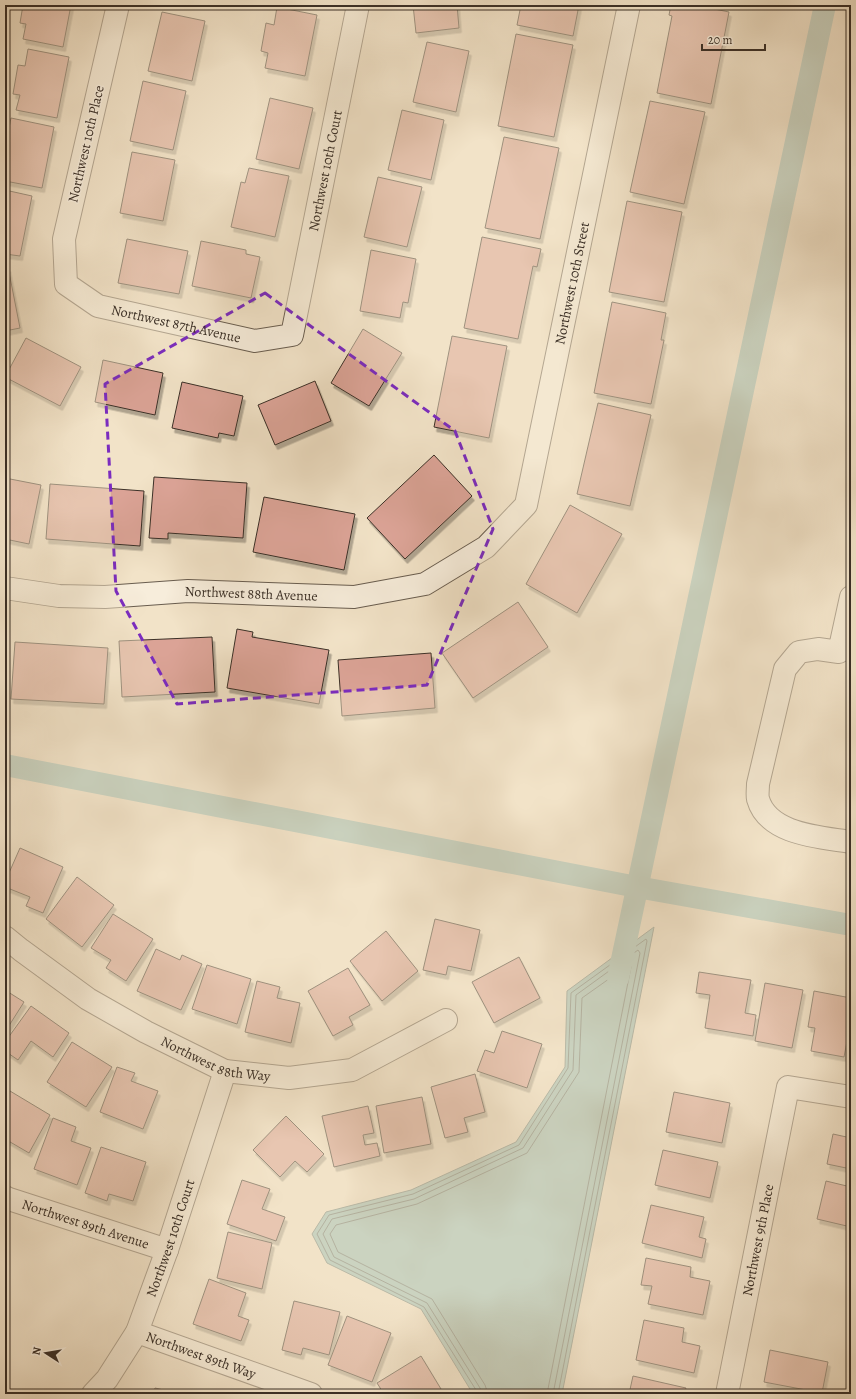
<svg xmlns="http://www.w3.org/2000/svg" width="856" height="1399" font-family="Alegreya,serif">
<defs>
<filter id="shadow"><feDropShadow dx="2.5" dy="4.5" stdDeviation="0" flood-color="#0004"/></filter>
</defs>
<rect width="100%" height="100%" fill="#f2e3c8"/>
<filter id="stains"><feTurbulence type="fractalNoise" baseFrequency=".005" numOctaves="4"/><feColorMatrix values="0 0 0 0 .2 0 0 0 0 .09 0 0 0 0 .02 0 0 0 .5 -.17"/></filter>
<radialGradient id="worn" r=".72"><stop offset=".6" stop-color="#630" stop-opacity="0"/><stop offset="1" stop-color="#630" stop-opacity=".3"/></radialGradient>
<path fill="#9bbeb7" stroke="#75857d" d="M654,927L562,1394H473L421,1309L327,1263L312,1234L326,1212L411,1190L516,1142L565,1067L567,991Z"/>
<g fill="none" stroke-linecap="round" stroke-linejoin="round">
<g stroke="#6b776f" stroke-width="1">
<path d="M477,1394L476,1390L424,1307L330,1260L317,1234L329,1215L413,1194L519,1145L568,1068L571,993L646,939L647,941L558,1394"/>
<path d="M482,1394L480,1388L427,1303L334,1257L323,1234L332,1219L414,1199L523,1148L573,1070L576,995L638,950L640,953L553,1394"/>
<path d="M488,1394L485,1385L432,1299L338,1252L330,1234L336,1225L417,1204L527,1153L579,1072L582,998L630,964L631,967L547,1394"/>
</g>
<g stroke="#9bbeb7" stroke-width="22">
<path d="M5,765L637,887L851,925"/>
<path d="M618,978L825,5"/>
</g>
</g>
<g fill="#dba396" stroke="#3b3027" filter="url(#shadow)">
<path d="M23,5H71L63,47L23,39L26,24L20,23Z"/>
<path d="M413,5H457L459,28L416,33Z"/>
<path d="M521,5H579L573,36L517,25Z"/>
<path d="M671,5H695L729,12L711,104L657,93L672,16L669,15Z"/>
<path d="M277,7L317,15L305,76L265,68L268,53L261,51L266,23L274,25Z"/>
<path d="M162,12L205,21L192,81L148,71Z"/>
<path d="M516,34L573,45L554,137L498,126Z"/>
<path d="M427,42L469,51L456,112L413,102Z"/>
<path d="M28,49L69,57L57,118L16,110L20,95L13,94L18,65L25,66Z"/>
<path d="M143,81L186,91L173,150L130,141Z"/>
<path d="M270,98L313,108L299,169L256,159Z"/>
<path d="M650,101L705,112L684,204L630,192Z"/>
<path d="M402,110L444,120L431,180L388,170Z"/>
<path d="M11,118L54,127L42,188L5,181V148Z"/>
<path d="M504,137L559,148L540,239L485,228Z"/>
<path d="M132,152L175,160L163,221L120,213Z"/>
<path d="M249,168L289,176L275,237L231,227L241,182L245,183Z"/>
<path d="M378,177L422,187L407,247L364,237Z"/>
<path d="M5,190L32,196L20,256L5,254Z"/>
<path d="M627,201L682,212L664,302L609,292Z"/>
<path d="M482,237L541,249L537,267L533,266L518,339L464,328Z"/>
<path d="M127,239L188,251L179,294L118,283Z"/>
<path d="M201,241L246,250V254L260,257L251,298L192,286Z"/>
<path d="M371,250L416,259L408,303L403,302L400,318L360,311Z"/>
<path d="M8,267L20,328L5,331V268Z"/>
<path d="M612,302L666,313L661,340H664L651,404L594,393Z"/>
<path d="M363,329L402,353L369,406L331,383Z"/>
<path d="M452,336L507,346L489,438L434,427Z"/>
<path d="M26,338L81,367L60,406L5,377Z"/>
<path d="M103,360L163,373L155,415L95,402Z"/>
<path d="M315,381L331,421L275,445L258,405Z"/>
<path d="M182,382L243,396L234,436L219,433L218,438L172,428Z"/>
<path d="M598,403L651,415L630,506L577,494Z"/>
<path d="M434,455L472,496L405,559L367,518Z"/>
<path d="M154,477L247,483L243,538L168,533V539L149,538Z"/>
<path d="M5,478L41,485L29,544L5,539Z"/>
<path d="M50,484L144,491L140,546L46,539Z"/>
<path d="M264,497L355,514L344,570L253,552Z"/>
<path d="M570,505L622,534L577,613L526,584Z"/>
<path d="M518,602L548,647L473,698L442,653Z"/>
<path d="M237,629L253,632L252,637L329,650L319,704L227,688Z"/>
<path d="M212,637L215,692L122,697L119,641Z"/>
<path d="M15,642L108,648L104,704L11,699Z"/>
<path d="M431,653L435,708L342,716L338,660Z"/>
<path d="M20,848L63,867L43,913L26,906L30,897L5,887V882Z"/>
<path d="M77,877L114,905L82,947L46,919Z"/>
<path d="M113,914L153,939L126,981L106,968L111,960L91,948Z"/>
<path d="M435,919L480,930L471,971L448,966L446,975L423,970Z"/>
<path d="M386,931L418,971L382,1001L350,961Z"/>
<path d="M156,949L180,960L182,955L202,964L181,1010L137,991Z"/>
<path d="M519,957L540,998L494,1023L472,982Z"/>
<path d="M207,965L251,979L237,1024L192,1009Z"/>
<path d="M348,968L370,1005L349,1017L353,1025L333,1036L308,991Z"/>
<path d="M699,972L751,980L745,1013L756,1015L753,1036L705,1028L710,995L696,993Z"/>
<path d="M257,981L280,987L277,998L300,1003L291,1043L245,1032Z"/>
<path d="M765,983L803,990L792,1048L755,1041Z"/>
<path d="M5,990L24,1002L5,1032Z"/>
<path d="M814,991L851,998V1020L844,1057L811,1051L815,1028L808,1027Z"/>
<path d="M31,1006L69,1033L53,1057L31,1041L18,1060L5,1051V1042Z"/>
<path d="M502,1031L542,1044L527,1088L477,1071L485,1050L494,1053Z"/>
<path d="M72,1042L112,1067L86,1107L47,1082Z"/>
<path d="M117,1067L135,1073L131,1081L158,1091L143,1129L100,1112Z"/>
<path d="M475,1074L485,1112L464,1118L468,1132L445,1138L431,1087Z"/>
<path d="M10,1091L50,1115L29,1153L5,1139V1099Z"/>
<path d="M674,1092L730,1103L722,1143L666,1132Z"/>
<path d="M422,1097L431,1144L384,1153L376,1106Z"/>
<path d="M368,1106L374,1133L363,1135L365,1145L377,1143L380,1156L334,1167L322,1116Z"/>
<path d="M286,1116L324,1154L307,1172L295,1161L280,1177L253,1150Z"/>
<path d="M53,1118L76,1127L71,1141L91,1148L77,1185L34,1169Z"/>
<path d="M833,1134L851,1138V1169L827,1164Z"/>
<path d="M101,1147L146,1162L133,1201L109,1194L107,1201L85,1193Z"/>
<path d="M663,1150L718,1162L710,1198L655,1185Z"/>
<path d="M242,1180L270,1189L262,1209L285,1217L276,1241L227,1224Z"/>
<path d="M826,1181L851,1187V1227L817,1219Z"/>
<path d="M651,1205L704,1217L699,1237L706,1239L702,1258L642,1243Z"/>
<path d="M228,1232L272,1243L262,1289L217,1278Z"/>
<path d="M646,1258L691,1267L690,1277L710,1281L703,1315L648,1304L652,1286L641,1285Z"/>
<path d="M209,1279L246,1293L238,1316L249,1320L241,1341L193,1324Z"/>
<path d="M294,1301L340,1312L329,1355L303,1348L301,1355L282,1350Z"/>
<path d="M347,1316L391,1333L372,1382L328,1365Z"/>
<path d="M644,1320L684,1328L682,1342L700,1346L694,1373L636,1360Z"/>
<path d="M770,1350L828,1362L822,1393L764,1382Z"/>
<path d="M421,1356L444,1394H384L377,1383Z"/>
<path d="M633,1376L686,1388L684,1394H629Z"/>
<path d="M155,1388L172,1392V1394H153Z"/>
</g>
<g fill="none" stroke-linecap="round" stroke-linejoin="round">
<defs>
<g id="minor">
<path id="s1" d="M118,5L64,239L66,284L98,306L255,341L292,335L358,5"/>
<path id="s2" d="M5,588L59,596L105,597L188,591L354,597L425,584L486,547L526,505L629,5"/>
<path d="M851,597L839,652L818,649L799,652L785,669L758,784C758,789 757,795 758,799C768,835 821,837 851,842"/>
<path id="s3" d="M5,937L21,950L88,999L146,1032L225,1071L289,1078L352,1070L446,1020"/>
<path id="s4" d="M5,1197L9,1199L167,1250"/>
<path id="s5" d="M137,1332L311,1394"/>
<path id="s6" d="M93,1394L107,1379L137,1332L167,1250L225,1071"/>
<path id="s7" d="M727,1394L788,1087L851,1097"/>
</g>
</defs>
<use href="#minor" stroke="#695d4f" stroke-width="24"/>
<use href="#minor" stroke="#f7eddb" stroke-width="22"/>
</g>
<path d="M0 0H856V1399H0ZM265,293L455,431L493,529L427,685L177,704L116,591L105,384Z" fill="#f2e3c8" fill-opacity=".55" fill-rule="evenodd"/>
<path fill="none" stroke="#7b2cbf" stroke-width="3" stroke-dasharray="8 5" stroke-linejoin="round" d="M265,293L455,431L493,529L427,685L177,704L116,591L105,384Z"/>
<g text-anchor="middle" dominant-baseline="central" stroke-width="3" stroke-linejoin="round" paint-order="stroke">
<g font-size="14" fill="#3b3027" stroke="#f7eddb">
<text transform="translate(86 144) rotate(-77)">Northwest 10th Place</text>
<text stroke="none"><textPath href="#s1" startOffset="690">Northwest 10th Court</textPath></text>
<text stroke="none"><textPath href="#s2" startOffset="778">Northwest 10th Street</textPath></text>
<text stroke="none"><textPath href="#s1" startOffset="404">Northwest 87th Avenue</textPath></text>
<text stroke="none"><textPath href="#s2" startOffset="247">Northwest 88th Avenue</textPath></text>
<text stroke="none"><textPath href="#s3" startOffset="246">Northwest 88th Way</textPath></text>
<text stroke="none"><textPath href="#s4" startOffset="85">Northwest 89th Avenue</textPath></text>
<text stroke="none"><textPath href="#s6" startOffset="176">Northwest 10th Court</textPath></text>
<text stroke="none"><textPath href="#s7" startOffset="157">Northwest 9th Place</textPath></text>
<text stroke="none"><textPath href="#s5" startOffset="68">Northwest 89th Way</textPath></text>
</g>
</g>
<rect width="856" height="1399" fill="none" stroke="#f2e3c8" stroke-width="20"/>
<rect x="6" y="6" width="844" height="1387" fill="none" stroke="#3b3027" stroke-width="2"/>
<rect x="10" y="10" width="836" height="1379" fill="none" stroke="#3b3027"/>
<g transform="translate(46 1353) rotate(282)" stroke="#f7eddb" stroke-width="3" paint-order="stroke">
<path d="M0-3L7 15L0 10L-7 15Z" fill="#3b3027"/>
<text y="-6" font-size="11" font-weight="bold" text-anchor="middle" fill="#3b3027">N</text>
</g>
<path d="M702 44v6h63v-6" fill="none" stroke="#3b3027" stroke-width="2"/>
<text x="708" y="44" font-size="12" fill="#3b3027" stroke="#f7eddb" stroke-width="3" paint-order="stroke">20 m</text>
<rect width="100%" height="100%" filter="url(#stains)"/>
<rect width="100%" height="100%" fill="url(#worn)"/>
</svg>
